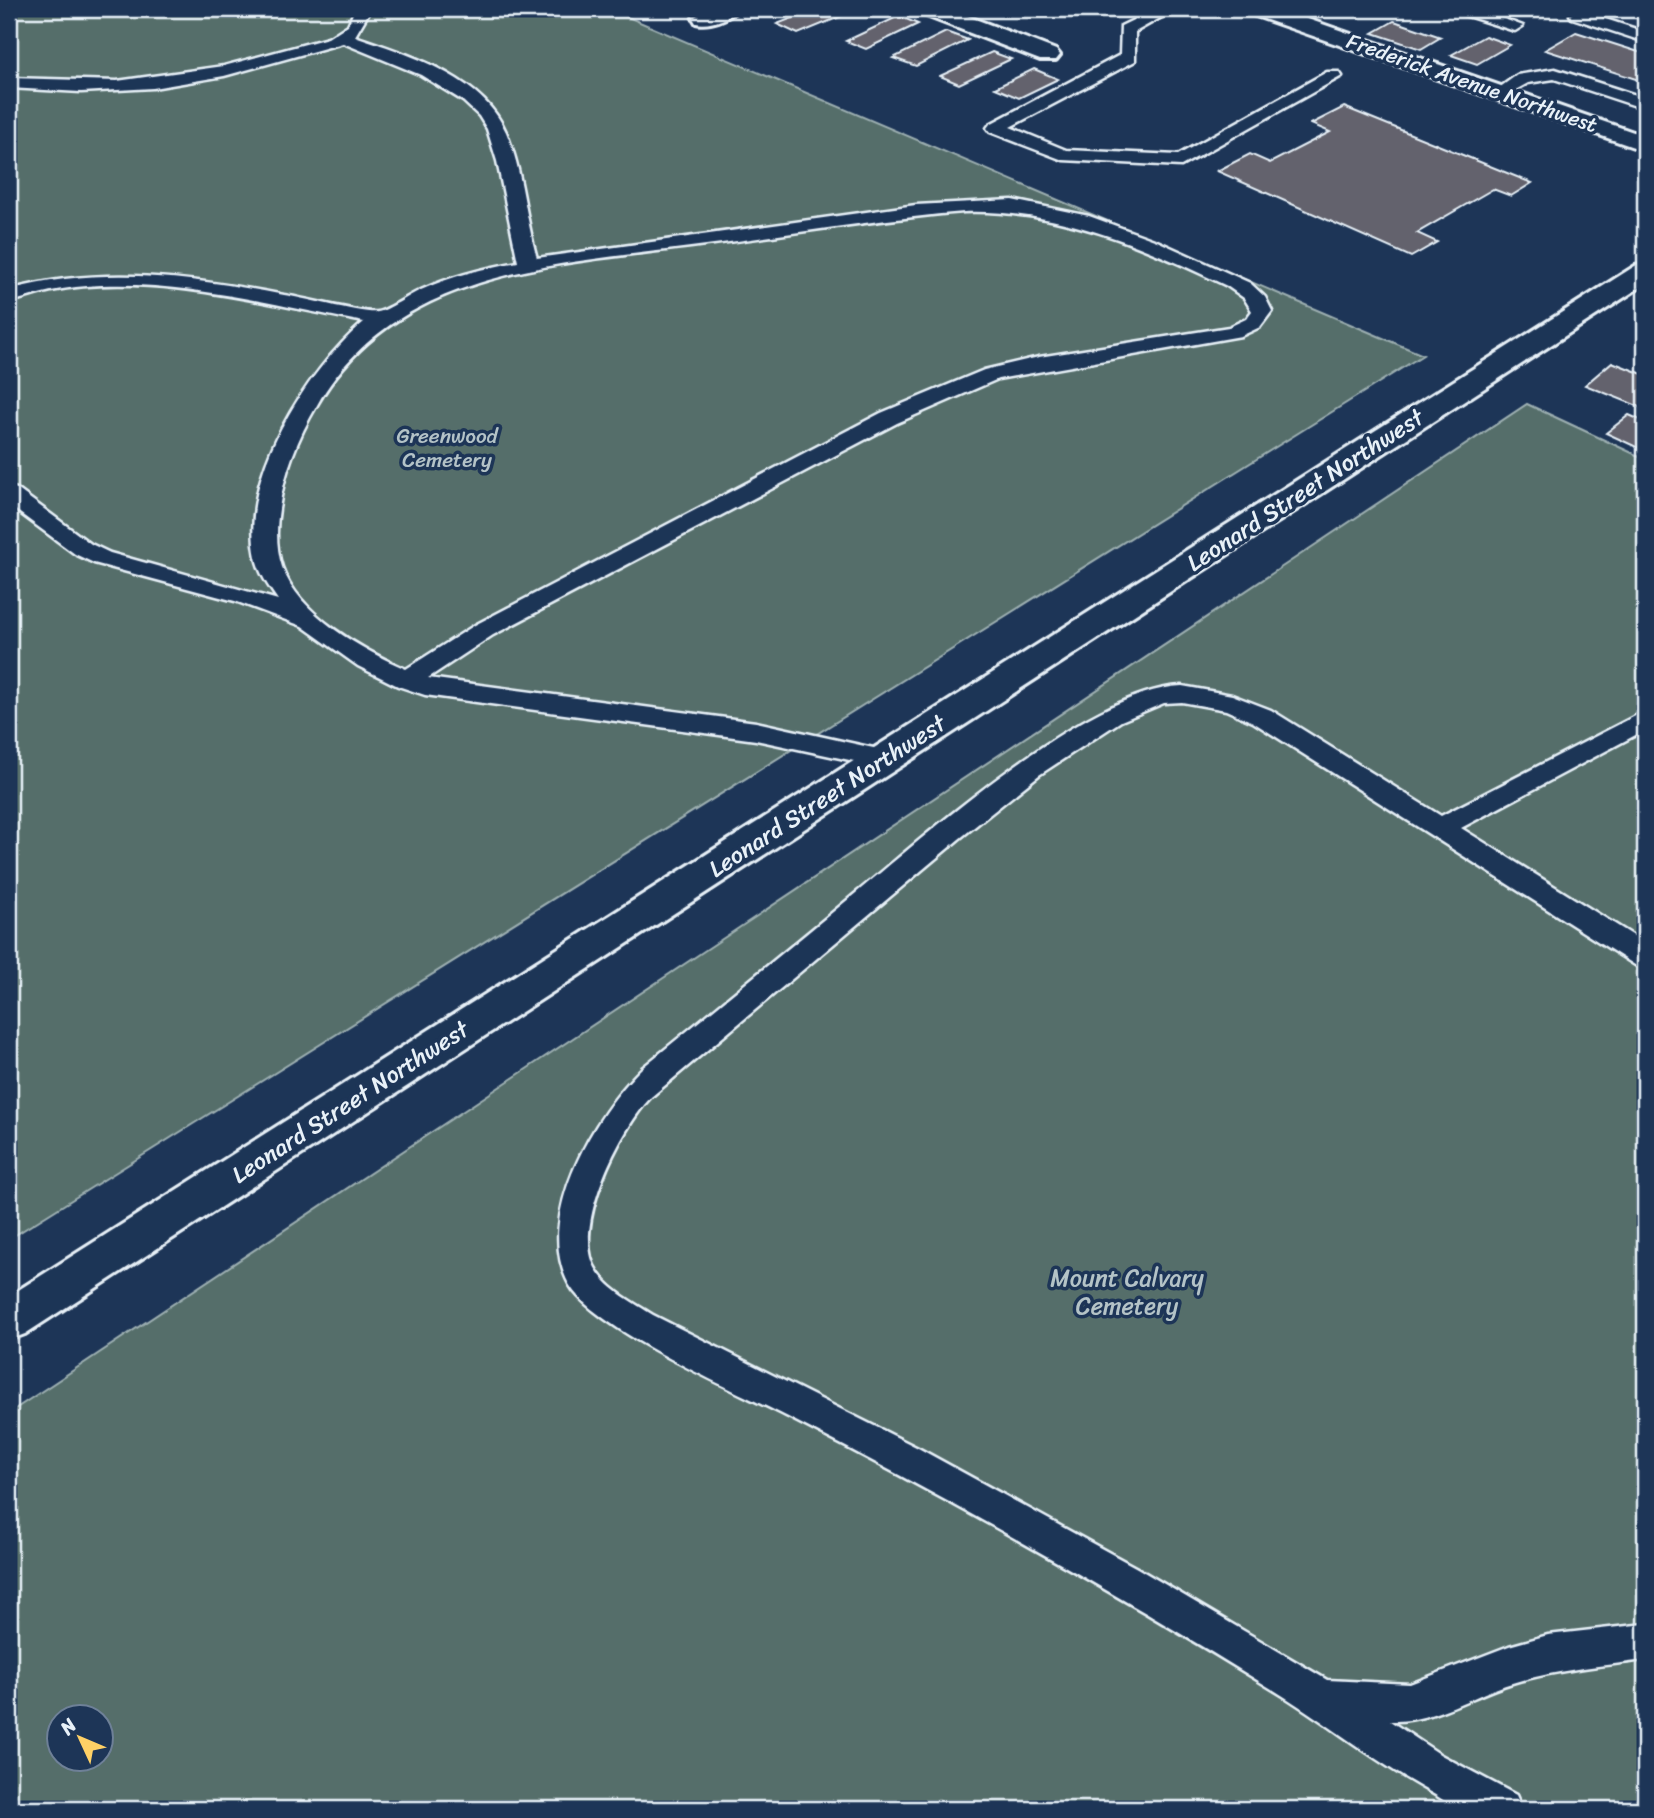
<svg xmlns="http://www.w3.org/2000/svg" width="1654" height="1818" font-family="Sriracha,sans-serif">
<rect width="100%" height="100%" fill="#1d3557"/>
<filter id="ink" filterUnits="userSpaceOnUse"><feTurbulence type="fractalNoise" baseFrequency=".0143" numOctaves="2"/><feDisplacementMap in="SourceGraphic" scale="14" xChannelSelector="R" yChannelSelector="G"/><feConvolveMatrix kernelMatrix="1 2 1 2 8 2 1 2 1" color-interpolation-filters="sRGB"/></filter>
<g filter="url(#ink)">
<g fill="#546e6b" stroke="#9eb0b2" stroke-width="2" fill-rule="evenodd">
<path d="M9,9H609L1423,355L9,1239Z"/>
<path d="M1527,404L1645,459V1809H9V1413ZM60,1716H102V1758H60Z"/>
</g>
<g fill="#63626d" stroke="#e8f1f8" stroke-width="2">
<path d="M815,9L854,11L798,34L777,24Z"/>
<path d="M899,16L918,24L866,49L846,41Z"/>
<path d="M1394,21L1441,37L1421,49L1373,33Z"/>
<path d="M946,32L968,40L916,66L893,58Z"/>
<path d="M1576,32L1645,54V82L1545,50Z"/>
<path d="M1485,36L1510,45L1477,64L1451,55Z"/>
<path d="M992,52L1011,59L959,84L940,76Z"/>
<path d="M1034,69L1058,79L1019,98L995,88Z"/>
<path d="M1344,107L1532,183L1511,196L1493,189L1417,233L1437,242L1411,257L1217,171L1250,154L1270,163L1330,132L1311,124Z"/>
<path d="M1612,362L1645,375V409L1585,385Z"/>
<path d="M1629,415L1645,422V451L1606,433Z"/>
</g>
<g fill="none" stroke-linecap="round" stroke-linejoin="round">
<defs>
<g id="lane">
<path d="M355,9H371L355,36C407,54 483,77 506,132C523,172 525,217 537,258L916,205L1012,200L1089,216L1157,241L1250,283L1265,297L1272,311L1260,327L1241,336L998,379L897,423L493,635L428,678L756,722L896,753L900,759L896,765L887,768L756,740L425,695L398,686L358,666L302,626L235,601L94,563L75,554L9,505V487L17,489L91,544L110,553L278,600C269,587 259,573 256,557C239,476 306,372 364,322C267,304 150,271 51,291C37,294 23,299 9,302V290C101,265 191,277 284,295C299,297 368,315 378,312C389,310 409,295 421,290C452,276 485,268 518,262L497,161L487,129L479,116L463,101L421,75L343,43L224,76L153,88L81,92L9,88V78L117,81L224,66L328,38L348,25ZM964,212C1058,209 1144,246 1227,286L1244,298L1252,311L1246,319L1229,327L1039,357L984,370L881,413L475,625L406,669C362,650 299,615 282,567C276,549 276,528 279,509C284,472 298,437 317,405C396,266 566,264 706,245C792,234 878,219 964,212Z"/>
<path d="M1156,9H1176L1135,32V61L1010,127L1066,150L1178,155L1327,72H1339L1342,76L1181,166L1063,160L990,132L987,128L990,124L1120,55L1121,26Z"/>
<path d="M1453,9H1477L1523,26L1515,31L1455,12Z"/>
<path d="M1578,10L1645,32V42L1572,18L1570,15Z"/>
<path d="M1555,69L1645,98V109L1554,79L1528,83L1501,98L1492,93L1517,75Z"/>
<path d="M1182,686L1232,695L1271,710L1441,816L1645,711V730L1461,828L1645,943V968L1635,965L1253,722L1226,710L1182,702L1164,703L1121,721L1039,775L959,839L651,1097C621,1128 569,1230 597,1271C609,1290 634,1303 653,1315L918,1448L1137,1568L1327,1680L1410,1684L1509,1646L1548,1635L1645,1624V1660C1600,1666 1555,1670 1512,1683C1472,1695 1432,1723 1390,1721L1441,1755L1516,1795L1522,1809C1504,1809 1478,1814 1461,1809C1451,1806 1441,1798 1432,1793C1380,1765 1334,1728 1285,1697C1125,1598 960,1505 792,1419C742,1393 594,1330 569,1284C533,1218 595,1114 642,1068C713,1010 785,952 856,893C931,832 1087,690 1182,686Z"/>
</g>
<g id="street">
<path d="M708,9H738C730,19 709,26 696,23L693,18Z"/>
<path d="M918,9H949L1056,50L1060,55L1056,60H1040L921,14Z"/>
<path d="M1247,9H1279L1645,136V151L1250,14Z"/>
</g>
<path id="secondary" d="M1645,264V284L25,1334L9,1340V1296L1635,266Z"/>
</defs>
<use href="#lane" stroke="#e8f1f8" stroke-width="5"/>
<use href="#street" stroke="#e8f1f8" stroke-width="6"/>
<use href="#secondary" stroke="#e8f1f8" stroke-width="6"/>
<use href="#lane" fill="#1d3557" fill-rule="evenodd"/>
<use href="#street" fill="#1d3557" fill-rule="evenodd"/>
<use href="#secondary" fill="#1d3557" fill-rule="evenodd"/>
</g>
</g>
<g text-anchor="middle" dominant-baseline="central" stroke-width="7" stroke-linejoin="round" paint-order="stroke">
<g font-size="21" fill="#e8f1f8" stroke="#1d3557">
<text transform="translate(1472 83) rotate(19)">Frederick Avenue Northwest</text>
</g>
<g font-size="21" fill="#b4c3c7" stroke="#1d3557">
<text x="447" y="436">Greenwood<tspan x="447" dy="24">Cemetery</tspan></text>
</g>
<g font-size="24" fill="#e8f1f8" stroke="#1d3557">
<text transform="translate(1305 490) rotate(-33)">Leonard Street Northwest</text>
<text transform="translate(827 796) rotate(-33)">Leonard Street Northwest</text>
<text transform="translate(350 1102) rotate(-33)">Leonard Street Northwest</text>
</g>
<g font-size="24" fill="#b4c3c7" stroke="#1d3557">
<text x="1127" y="1278">Mount Calvary<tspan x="1127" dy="28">Cemetery</tspan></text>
</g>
</g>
<rect width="1654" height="1818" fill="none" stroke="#1d3557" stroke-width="35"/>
<rect x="18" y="18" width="1619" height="1783" fill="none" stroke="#e8f1f8" stroke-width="2.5" filter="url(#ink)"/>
<g transform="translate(80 1738) rotate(314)"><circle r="33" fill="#1d3557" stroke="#6e8097" stroke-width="2"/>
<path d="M0-5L12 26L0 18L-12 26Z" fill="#ffd166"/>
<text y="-10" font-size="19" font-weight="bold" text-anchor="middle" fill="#e8f1f8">N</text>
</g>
</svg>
